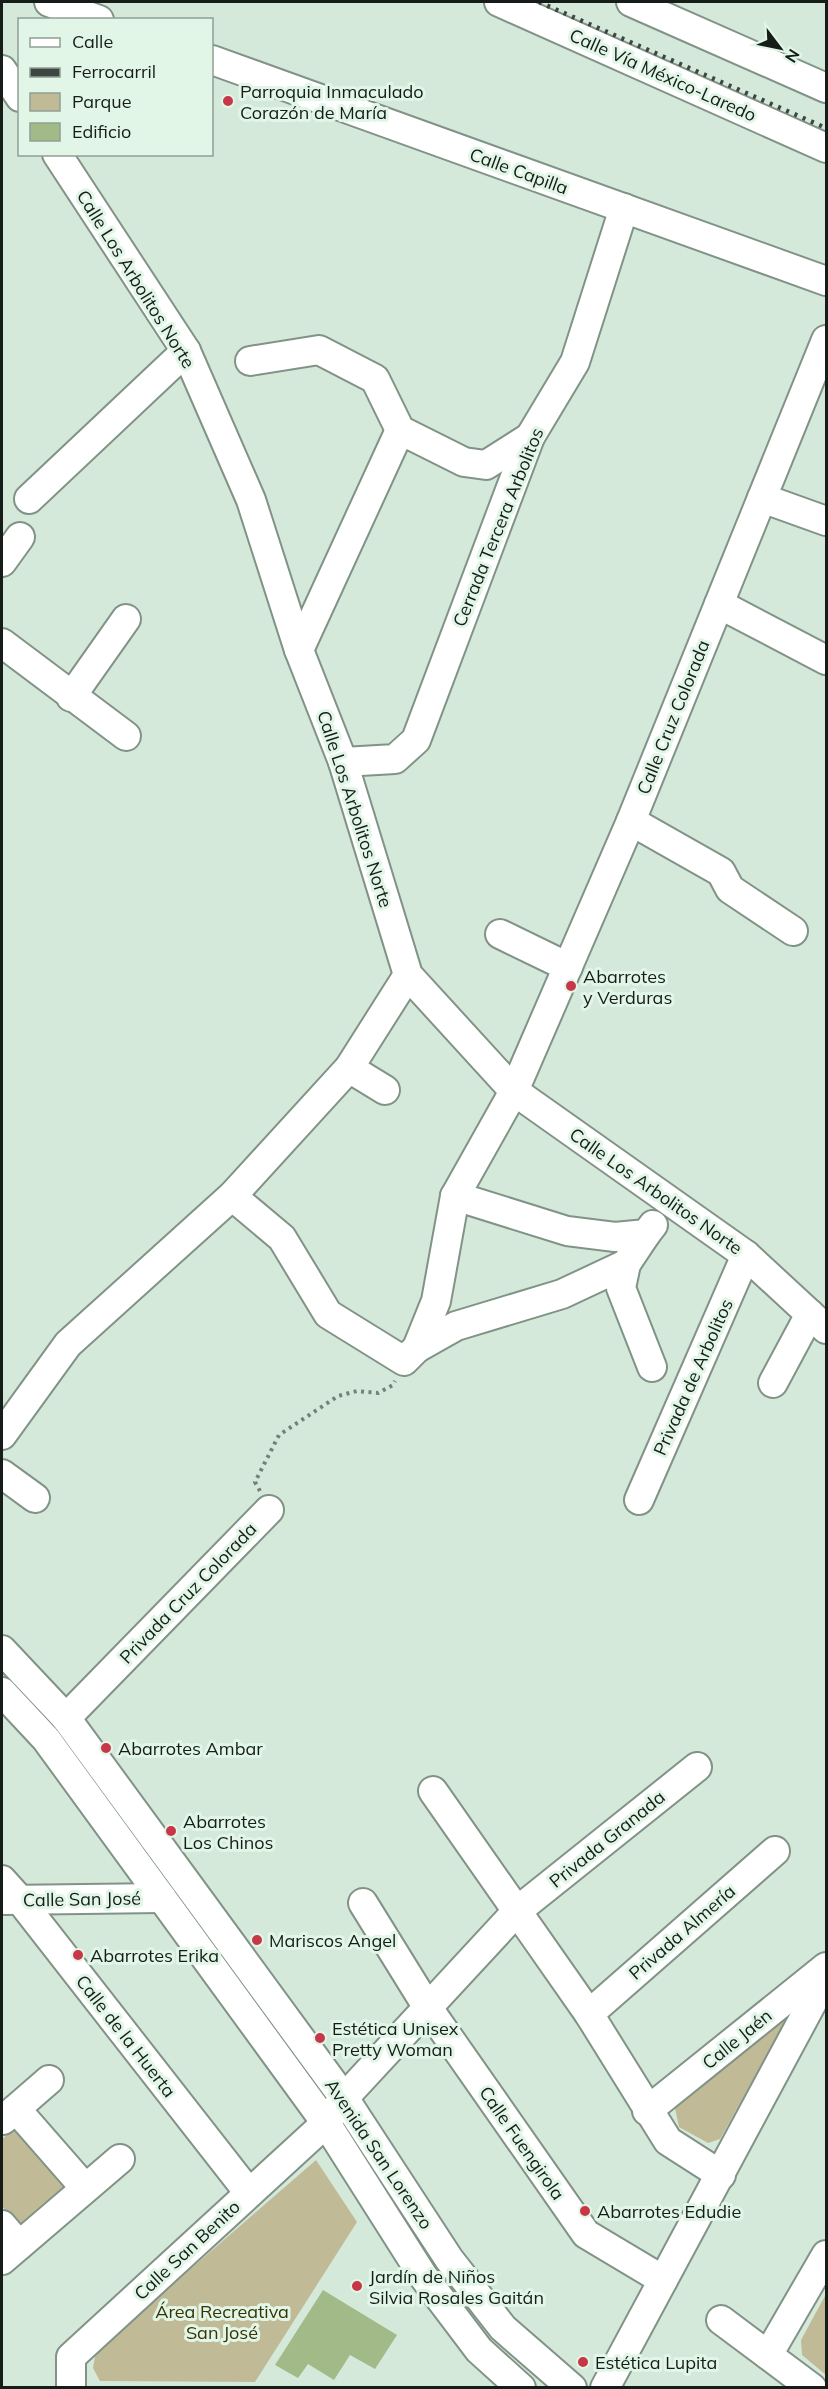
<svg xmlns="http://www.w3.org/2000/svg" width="828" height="2389" font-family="Mulish,sans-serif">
<rect width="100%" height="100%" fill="#d5e9db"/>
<g fill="#c0bb96">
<path d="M790,2014L720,2139L708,2143L679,2127L675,2108Z"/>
<path d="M14,2129L64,2187L19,2226L2,2206V2139Z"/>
<path d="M316,2160L357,2222L255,2382L100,2381L93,2368L96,2351Z"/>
<path d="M826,2294V2375L802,2355L801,2340Z"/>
</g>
<path fill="#a2ba88" d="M323,2290L397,2335L375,2369L350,2355L334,2380L308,2364L298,2378L275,2365Z"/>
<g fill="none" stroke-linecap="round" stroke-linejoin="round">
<defs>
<g id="minor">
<path d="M49,2L99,20"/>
<path d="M499,2L826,148"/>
<path d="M631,2L826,88"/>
<path d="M212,60L826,281"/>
<path d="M2,70L20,97"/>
<path d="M57,154L186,351L251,500L299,650L343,762L408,975L514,1091L746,1255L826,1329"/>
<path d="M250,361L319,350L375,379L400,430L464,462L486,465L530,437"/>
<path d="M762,498L826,521"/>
<path d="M29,499L186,351"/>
<path d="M2,562L20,537"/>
<path d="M719,604L826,660"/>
<path d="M2,643L126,736"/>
<path d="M299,650L400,430"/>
<path d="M71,697L126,619"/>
<path d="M343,762L395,759L416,740L530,437L575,362L624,208"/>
<path d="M631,821L721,872L730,889L793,931"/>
<path d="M500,934L568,967"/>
<path d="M349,1068L385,1090"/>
<path d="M232,1196L282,1238L328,1314L404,1361L417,1348L436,1301L455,1196L514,1091L631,821L826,340"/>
<path d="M455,1196L567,1231L615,1237L646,1234L653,1225"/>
<path d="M626,1264L621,1288L652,1367"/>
<path d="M417,1348L456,1326L562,1294L626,1264L646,1234"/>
<path d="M773,1383L810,1314"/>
<path d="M2,1435L68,1344L232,1196L349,1068L408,975"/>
<path d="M2,1474L35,1498"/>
<path d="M639,1500L746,1255"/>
<path d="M2,1650L66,1718L344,2098L449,2259L503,2328L572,2388"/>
<path d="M2,1692L46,1739L326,2123L423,2276L479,2350L521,2388"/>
<path d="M66,1718L269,1510"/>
<path d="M433,1791L589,2014L668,2141L721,2175"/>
<path d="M2,1880L20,1900L249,2193"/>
<path d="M5,1900L162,1898"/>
<path d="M363,1903L428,2008L586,2234L663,2280"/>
<path d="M589,2014L775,1851"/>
<path d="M16,2109L85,2188"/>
<path d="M647,2111L826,1967"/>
<path d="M3,2120L49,2080"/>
<path d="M2,2225L19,2245"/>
<path d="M2,2260L120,2159"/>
<path d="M721,2320L812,2388"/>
<path d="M768,2355L826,2255"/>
<path d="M71,2388V2357L326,2123L344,2098L517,1911L697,1767"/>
<path d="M605,2388L826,1977"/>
</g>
</defs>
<use href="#minor" stroke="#809386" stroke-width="32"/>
<path stroke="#748178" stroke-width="4" stroke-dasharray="3 4.5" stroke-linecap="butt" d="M260,1491L255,1482L279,1435L338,1396L357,1391L378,1393L393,1385L395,1381"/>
<use href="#minor" stroke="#fff" stroke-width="28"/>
<path stroke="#3d4640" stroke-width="4.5" stroke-dasharray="3 6" stroke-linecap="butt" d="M539,2L826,128"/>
</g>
<g fill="#c73748" stroke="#e2f6e8" stroke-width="2">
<circle cx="228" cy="101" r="6"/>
<circle cx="571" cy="986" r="6"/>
<circle cx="106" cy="1748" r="6"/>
<circle cx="171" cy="1831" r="6"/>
<circle cx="257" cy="1940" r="6"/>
<circle cx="78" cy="1955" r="6"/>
<circle cx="320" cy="2038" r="6"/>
<circle cx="585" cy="2211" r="6"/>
<circle cx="357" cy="2286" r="6"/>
<circle cx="583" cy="2362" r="6"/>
</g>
<g text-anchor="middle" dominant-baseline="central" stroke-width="6" stroke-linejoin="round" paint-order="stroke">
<g font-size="18" fill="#161d19" stroke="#e2f6e8">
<text transform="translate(663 75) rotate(24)">Calle Vía México-Laredo</text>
<text transform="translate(519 171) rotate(20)">Calle Capilla</text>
<text transform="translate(136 279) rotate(58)">Calle Los Arbolitos Norte</text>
<text transform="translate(498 527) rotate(-68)">Cerrada Tercera Arbolitos</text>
<text transform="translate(673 717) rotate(-68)">Calle Cruz Colorada</text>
<text transform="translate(355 809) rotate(72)">Calle Los Arbolitos Norte</text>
<text transform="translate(656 1191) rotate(35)">Calle Los Arbolitos Norte</text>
<text transform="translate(693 1377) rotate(-66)">Privada de Arbolitos</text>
<text transform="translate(188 1593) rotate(-46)">Privada Cruz Colorada</text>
<text transform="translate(607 1839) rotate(-39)">Privada Granada</text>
<text transform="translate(82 1899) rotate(-1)">Calle San José</text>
<text transform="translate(682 1932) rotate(-41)">Privada Almería</text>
<text transform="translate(126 2036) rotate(52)">Calle de la Huerta</text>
<text transform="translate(737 2039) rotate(-39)">Calle Jaén</text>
<text transform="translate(522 2143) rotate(55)">Calle Fuengirola</text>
<text transform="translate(379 2154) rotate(56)">Avenida San Lorenzo</text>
<text transform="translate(187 2250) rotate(-43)">Calle San Benito</text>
</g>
<g font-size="18" fill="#161d19" stroke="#e2f6e8" text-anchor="start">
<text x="240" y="91">Parroquia Inmaculado<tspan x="240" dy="21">Corazón de María</tspan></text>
<text x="583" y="976">Abarrotes<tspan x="583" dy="21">y Verduras</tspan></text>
<text x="118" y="1748">Abarrotes Ambar</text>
<text x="183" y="1821">Abarrotes<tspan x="183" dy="21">Los Chinos</tspan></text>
<text x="269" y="1940">Mariscos Angel</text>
<text x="90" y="1955">Abarrotes Erika</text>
<text x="332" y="2028">Estética Unisex<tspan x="332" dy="21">Pretty Woman</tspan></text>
<text x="597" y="2211">Abarrotes Edudie</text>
<text x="369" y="2276">Jardín de Niños<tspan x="369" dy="21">Silvia Rosales Gaitán</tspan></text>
<text x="595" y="2362">Estética Lupita</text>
</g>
<g font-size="18" fill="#383204" stroke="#e2f6e8">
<text x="222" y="2311">Área Recreativa<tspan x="222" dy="21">San José</tspan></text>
</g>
</g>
<rect width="828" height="2389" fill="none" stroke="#161d19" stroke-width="6"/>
<rect x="18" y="18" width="195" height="138" fill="#e2f6e8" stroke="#909f95" stroke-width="1.5"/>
<rect x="30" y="38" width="30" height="9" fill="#ffffff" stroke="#909f95" stroke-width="1.5"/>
<text x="72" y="48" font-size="18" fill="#161d19">Calle</text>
<rect x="30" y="68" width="30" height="9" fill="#3d4640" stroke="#909f95" stroke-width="1.5"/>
<text x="72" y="78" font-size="18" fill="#161d19">Ferrocarril</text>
<rect x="30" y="93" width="30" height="18" fill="#c0bb96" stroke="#909f95" stroke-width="1.5"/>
<text x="72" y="108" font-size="18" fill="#161d19">Parque</text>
<rect x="30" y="123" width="30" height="18" fill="#a2ba88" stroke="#909f95" stroke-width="1.5"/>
<text x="72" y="138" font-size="18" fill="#161d19">Edificio</text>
<g transform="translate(780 48) rotate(122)" stroke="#e2f6e8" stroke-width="4.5" paint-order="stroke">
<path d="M0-4.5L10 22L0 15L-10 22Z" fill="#161d19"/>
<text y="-9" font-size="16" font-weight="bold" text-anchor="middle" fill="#161d19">N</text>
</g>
</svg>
